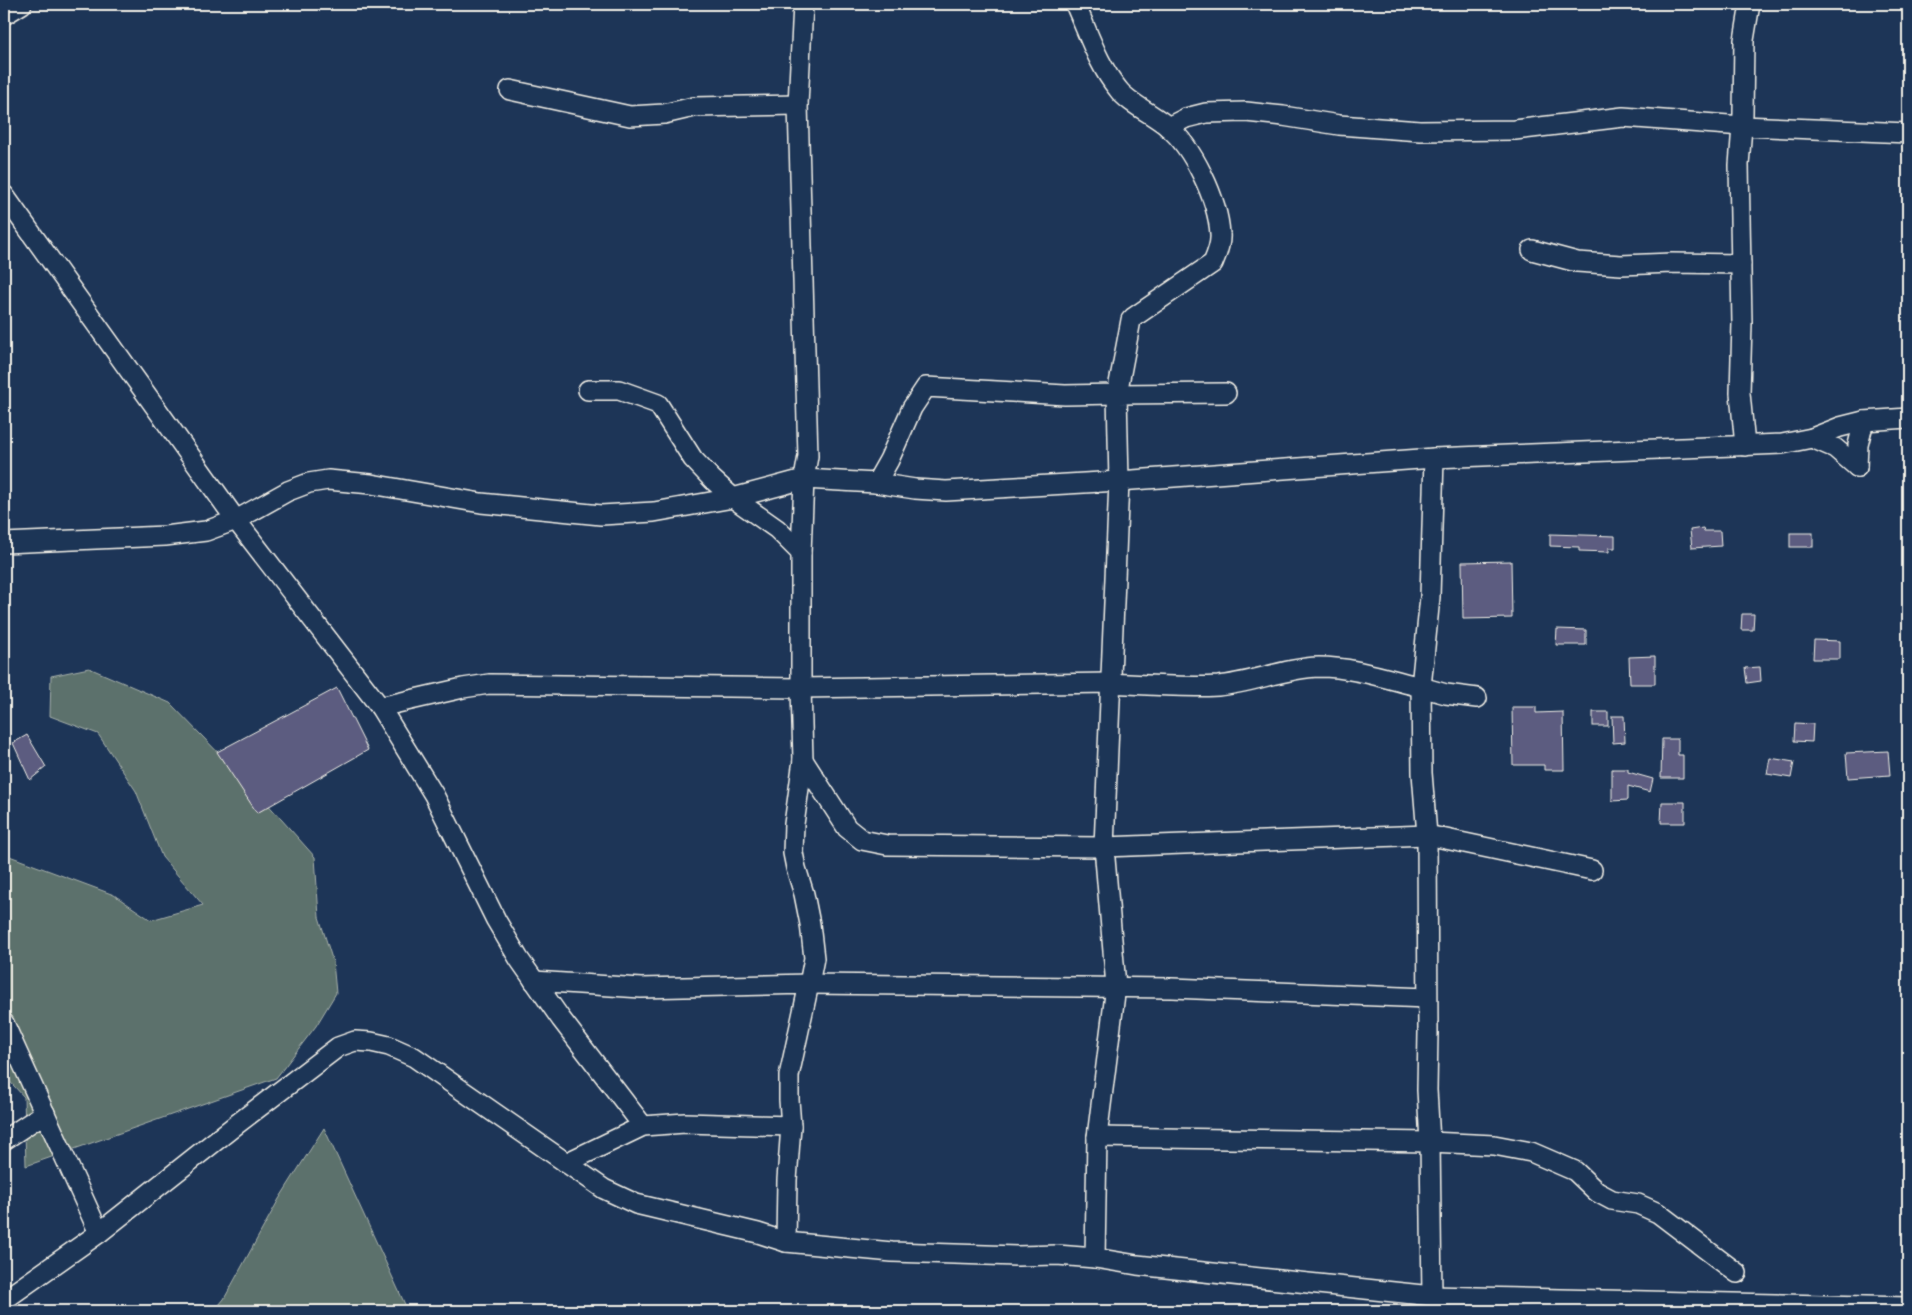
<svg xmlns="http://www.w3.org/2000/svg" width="1912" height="1315" font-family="'Gochi Hand',sans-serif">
<rect width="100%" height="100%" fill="#1d3557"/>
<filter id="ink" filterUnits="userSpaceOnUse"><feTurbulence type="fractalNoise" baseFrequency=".02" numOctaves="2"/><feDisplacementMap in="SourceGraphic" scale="10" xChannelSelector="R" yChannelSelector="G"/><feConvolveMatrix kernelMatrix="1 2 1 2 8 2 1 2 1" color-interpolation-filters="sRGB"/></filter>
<g filter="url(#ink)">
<g fill="#5c716c" stroke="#a8b1aa">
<path d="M89,668L170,703L264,800L315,857L319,917L333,962L336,993L316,1026L276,1078L26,1166L24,1097L4,1075V854L114,895L151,920L203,905L162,857L136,791L98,734L50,716L51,676Z"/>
<path d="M324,1128L408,1311H214L224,1299L279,1199Z"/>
</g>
<g fill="#5b5c80" stroke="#f4f1e8">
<path d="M1703,528L1704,531H1720L1721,546L1692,548L1690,530Z"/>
<rect x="1790" y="533" width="23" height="14"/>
<path d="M1550,534L1615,536V548H1609V552L1579,551V547L1550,546Z"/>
<path d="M1511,561L1512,618L1463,619L1462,562Z"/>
<path d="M1742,614H1754L1753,630H1741Z"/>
<path d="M1557,629L1586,630V645H1556Z"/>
<path d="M1814,640L1840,641V659H1813Z"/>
<path d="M1655,656V684H1630L1629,657Z"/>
<path d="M1760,667L1761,681L1747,683L1745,668Z"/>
<path d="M337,688L368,750L257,813L217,752Z"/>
<path d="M1512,707H1536V713L1563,712L1564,770H1544V765H1513Z"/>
<rect x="1593" y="712" width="15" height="14"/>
<path d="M1612,716H1624L1625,742L1613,743Z"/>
<path d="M1795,723L1813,724L1812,742L1794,741Z"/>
<path d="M27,735L46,767L30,780L13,743Z"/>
<path d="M1662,739H1678V755H1683V778H1661Z"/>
<path d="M1888,751L1890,775L1848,778L1846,753Z"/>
<path d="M1770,758L1794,762L1791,778L1767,774Z"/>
<path d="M1612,769H1628V772L1653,779L1650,792L1628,786V800L1612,801Z"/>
<path d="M1662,802H1685V823H1661Z"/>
</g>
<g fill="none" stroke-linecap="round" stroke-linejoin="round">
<defs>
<g id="minor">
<path d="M803,4L798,105L808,456L804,479L801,553V688L803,760L794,824L793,853L796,868L804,894L810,924L814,958L809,984L1172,988L1427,998"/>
<path d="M4,15L22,4"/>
<path d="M510,90L630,116L664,114L694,107L798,105"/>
<path d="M1168,127L1186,118L1206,113L1246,112L1283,116L1339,125L1420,131L1515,130L1623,117L1742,126L1908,133"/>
<path d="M4,195L236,520L380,707L434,795L496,920L519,959L561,1019L643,1126"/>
<path d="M1532,250L1577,262L1621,265L1672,263L1741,264"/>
<path d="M588,390H619L658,404L693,459L712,479L733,498L777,529L801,553"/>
<path d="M1812,438L1835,448L1857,467"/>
<path d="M1745,446L1740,393L1742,323L1739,165L1743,114L1744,40L1750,4"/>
<path d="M1857,467L1858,445L1864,421"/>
<path d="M876,483L889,460L912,408L926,387L1065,395L1117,394L1131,320L1134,317L1213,263C1217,254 1221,244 1220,234C1218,200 1193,147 1167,126C1154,115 1127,102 1118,89C1098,65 1088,32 1075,4"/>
<path d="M4,543L165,536L206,531L236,520L288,491L309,483L328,480L371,484L481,503L601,515L654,512L733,498L804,479L876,483L915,489L946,491L1119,481L1434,458L1782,444L1812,438L1840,427L1864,421L1908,418"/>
<path d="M380,707L463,688L489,684L801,688L1110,683C1146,685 1182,688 1218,686C1252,683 1285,668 1319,667C1353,667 1388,679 1421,687L1430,597L1434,458"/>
<path d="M803,760L847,828L862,840L887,845L1104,847L1427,835L1592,870"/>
<path d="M534,981L641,988L809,984L789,1076V1100L791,1126L787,1180L786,1242"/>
<path d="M4,1023L99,1233"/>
<path d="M1097,1137L1430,1142L1494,1145L1531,1152L1575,1171L1597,1192L1612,1200L1638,1204L1658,1213L1737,1273"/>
<path d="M4,1140L45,1113"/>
<path d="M566,1163L643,1126L685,1123L791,1126"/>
<path d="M1095,1258L1097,1137L1116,986L1104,847L1119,481L1117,394L1226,393"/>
<path d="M1432,1296L1430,1142L1427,1090L1428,1032L1427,835L1422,773L1421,687L1446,694L1477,698"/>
<path d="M4,1300L99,1233L237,1124L338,1047L355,1041L371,1042L389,1046L414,1057L604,1189L636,1204L758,1233L786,1242L892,1252L1017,1256L1057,1255L1095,1258L1137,1265L1432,1296L1908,1307"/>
</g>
</defs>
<use href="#minor" stroke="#f4f1e8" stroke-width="22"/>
<use href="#minor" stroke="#1d3557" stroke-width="19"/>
</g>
</g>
<rect width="1912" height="1315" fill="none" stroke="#1d3557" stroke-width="20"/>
<rect x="10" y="10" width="1892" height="1295" fill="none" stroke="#f4f1e8" stroke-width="2" filter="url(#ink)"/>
</svg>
